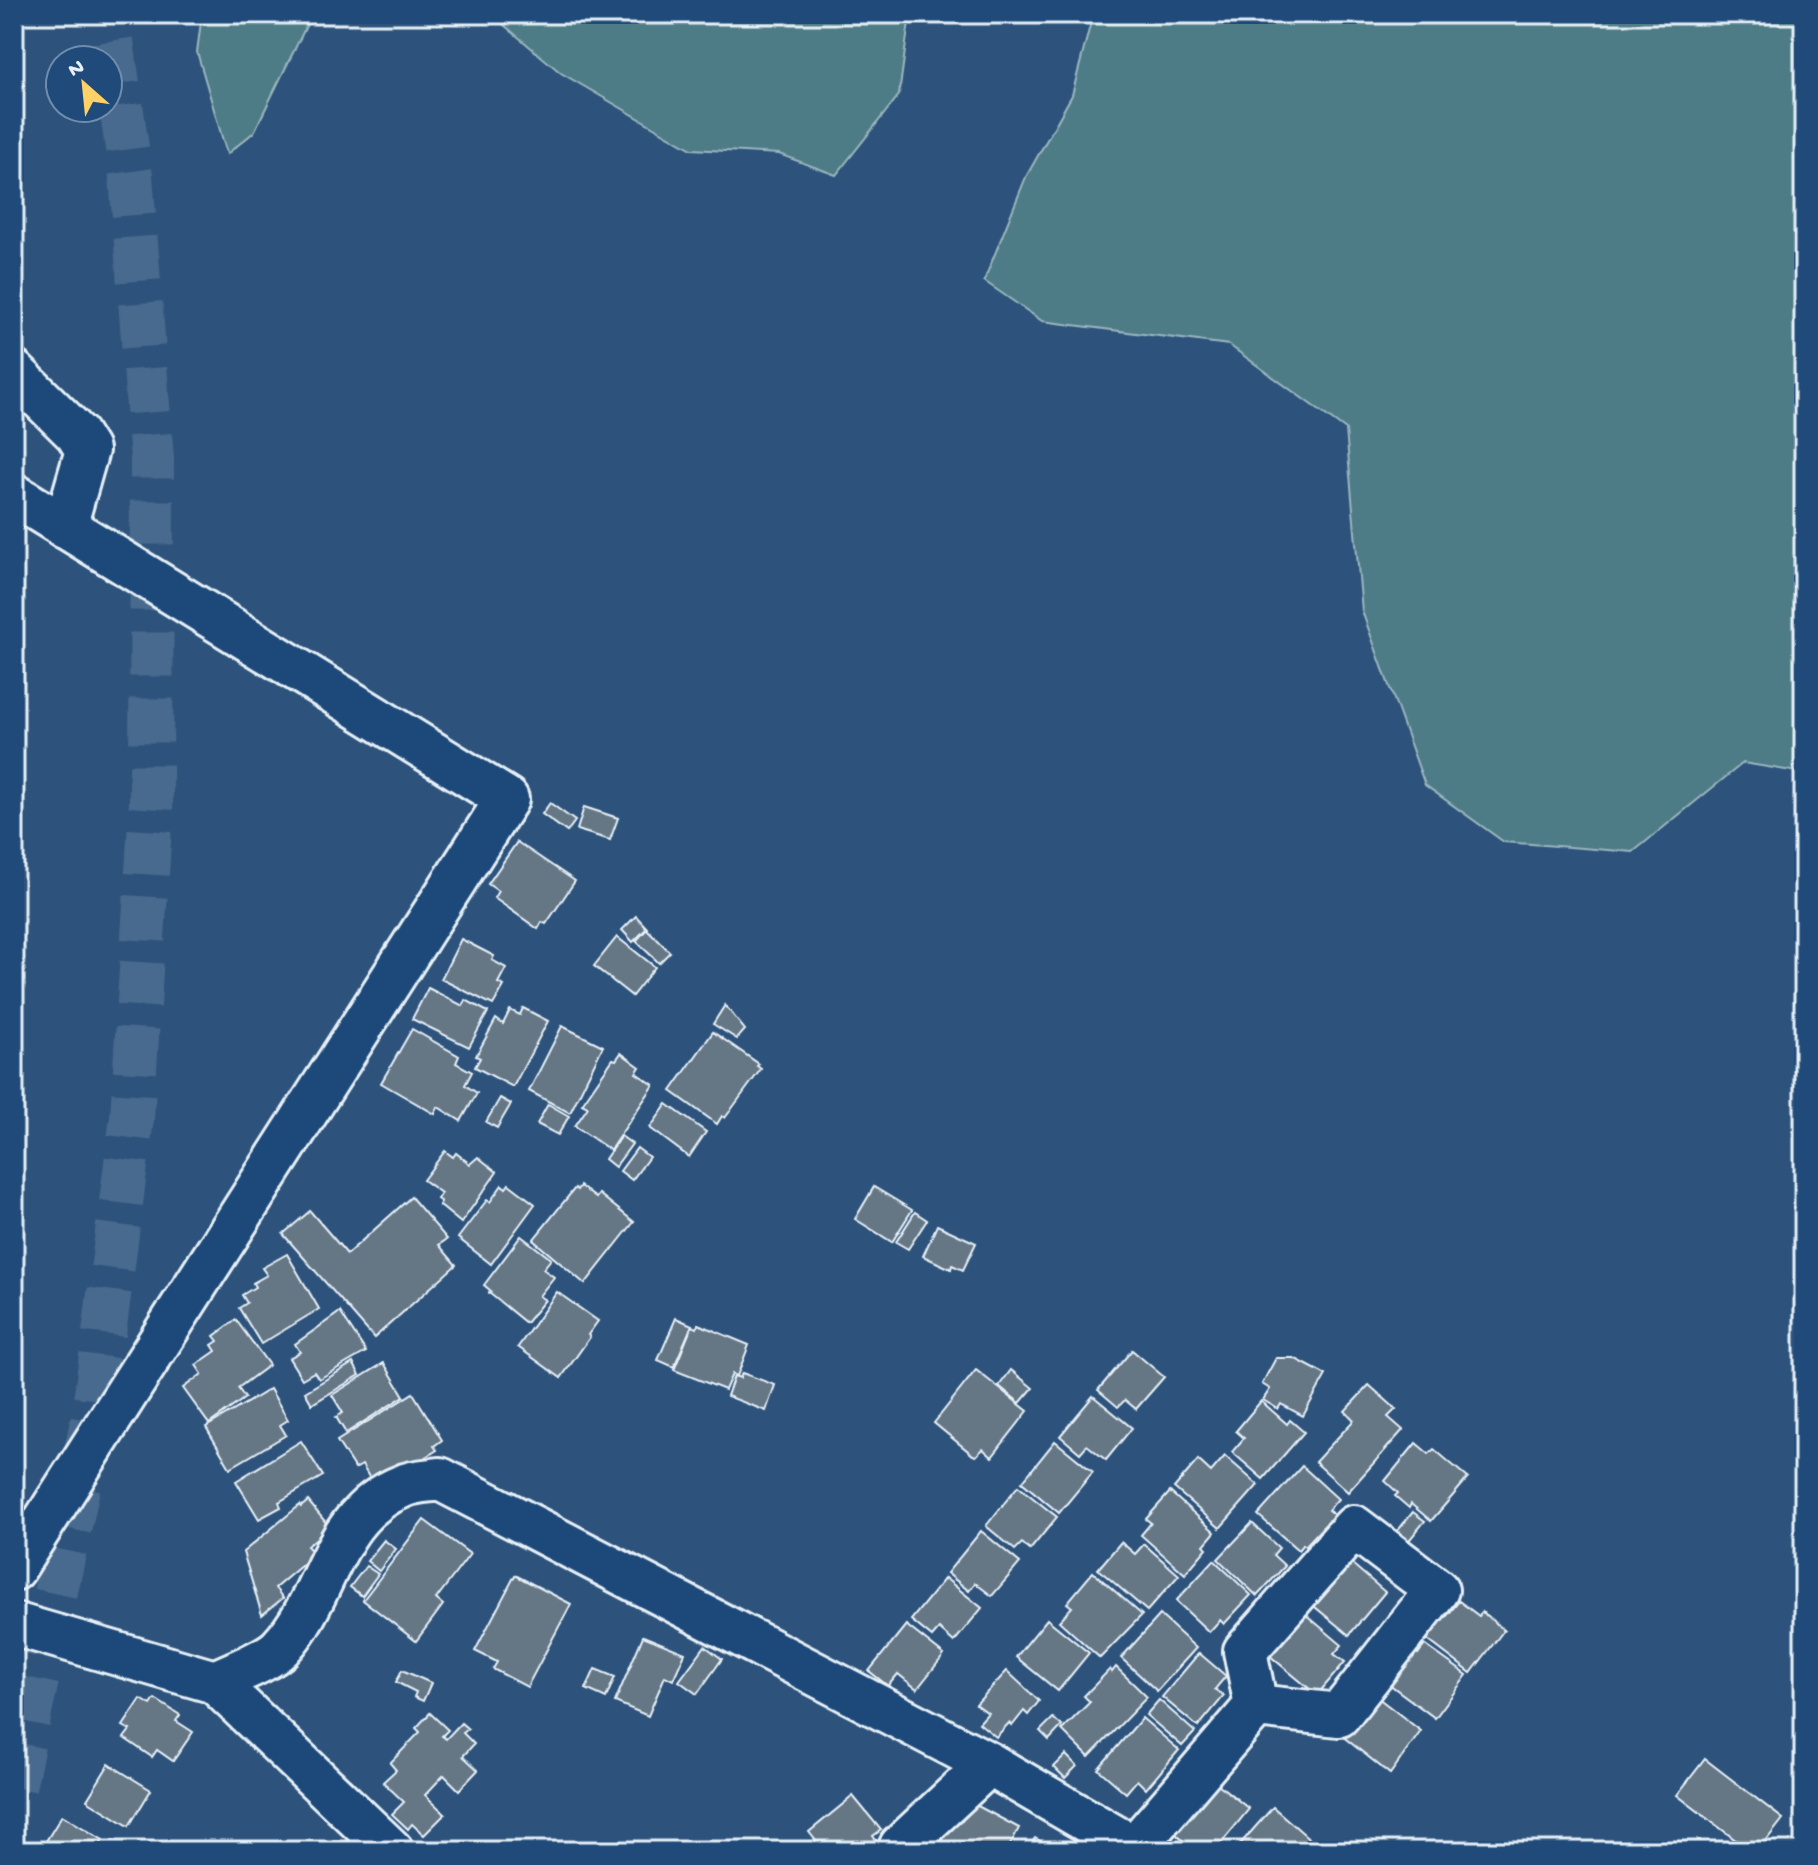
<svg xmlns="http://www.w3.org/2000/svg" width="1818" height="1865" font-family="'Gochi Hand',sans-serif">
<rect width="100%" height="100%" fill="#2d537c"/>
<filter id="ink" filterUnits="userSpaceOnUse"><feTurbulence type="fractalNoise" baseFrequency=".0125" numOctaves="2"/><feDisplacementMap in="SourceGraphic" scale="16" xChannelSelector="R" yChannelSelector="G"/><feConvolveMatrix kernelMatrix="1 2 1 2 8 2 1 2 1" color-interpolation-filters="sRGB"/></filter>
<g filter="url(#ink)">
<g fill="#4e7c86" stroke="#9bb6bf" stroke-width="2">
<path d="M202,14H312L254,132L227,154L197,52Z"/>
<path d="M491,14H910L899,95L836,175L779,154L692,149L561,73Z"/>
<path d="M1093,14H1804V773L1743,763L1633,852L1504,842L1425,785L1362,611L1346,430L1229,345L1042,321L984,281L1026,177L1072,95Z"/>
</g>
<g fill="#657685" stroke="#e8f1f8" stroke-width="2">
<path d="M550,803L575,821L567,832L542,814Z"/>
<path d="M584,807L618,818L610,840L577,830Z"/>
<path d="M517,842L575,881L546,924L542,922L538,929L494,898L498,891L488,884Z"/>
<path d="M636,916L647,928L633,942L622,930Z"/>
<path d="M647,929L670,952L659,963L636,941Z"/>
<path d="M617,937L655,967L632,996L594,966Z"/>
<path d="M461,939L494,956L492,960L506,968L498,983L504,986L493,1005L441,979Z"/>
<path d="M428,988L463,1006L466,1000L488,1012L469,1047L412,1019Z"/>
<path d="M725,1005L745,1030L737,1039L713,1024Z"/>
<path d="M523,1008L548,1021L513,1087L475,1067L480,1058L476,1056L496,1019L503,1024L510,1010L520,1015Z"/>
<path d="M562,1026L603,1046L570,1113L529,1091Z"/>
<path d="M412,1029L459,1056L456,1063L472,1072L465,1085L477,1093L461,1121L438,1107L435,1114L381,1083Z"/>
<path d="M713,1032L759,1064L757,1066L761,1069L725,1118L722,1116L717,1124L671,1091Z"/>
<path d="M621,1053L640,1067L636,1073L654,1085L610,1150L575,1126L588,1107L582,1104L613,1059L616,1060Z"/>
<path d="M500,1098L511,1104L497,1128L486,1122Z"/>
<path d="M548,1104L569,1116L558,1135L537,1124Z"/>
<path d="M667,1104L706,1132L689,1157L650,1128Z"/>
<path d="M621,1136L632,1144L615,1167L605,1159Z"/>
<path d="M637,1148L649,1157L632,1180L620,1171Z"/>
<path d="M445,1151L453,1157L456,1153L470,1164L478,1157L497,1172L461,1223L439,1205L441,1202L437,1199L441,1193L423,1180Z"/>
<path d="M509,1184L535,1204L491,1264L458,1238L487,1200L490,1202L502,1185L506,1188Z"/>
<path d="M580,1186L596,1198L599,1194L634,1222L585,1284L533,1240L575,1188L577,1190Z"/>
<path d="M874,1187L912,1210L892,1242L855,1219Z"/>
<path d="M411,1197L447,1239L439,1245L456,1265L374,1338L283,1234L310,1211L347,1254Z"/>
<path d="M915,1212L927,1220L908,1249L896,1242Z"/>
<path d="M937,1225L976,1243L963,1270L952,1265L951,1269L923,1256Z"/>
<path d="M521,1236L551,1259L543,1269L554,1277L539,1296L545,1300L526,1323L489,1293L491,1291L484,1285Z"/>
<path d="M287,1254L319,1309L261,1344L239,1308L247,1303L242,1295L255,1287L253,1283L267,1275L262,1268Z"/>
<path d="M557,1292L598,1321L588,1335L590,1337L561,1378L518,1347Z"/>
<path d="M340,1312L366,1352L319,1379L314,1372L302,1379L289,1358L300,1352L295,1344Z"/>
<path d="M676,1318L692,1325L674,1367L658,1360Z"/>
<path d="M236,1320L269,1365L238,1388L245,1398L209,1424L183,1388L202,1374L196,1365L216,1351L212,1345L218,1341L214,1336Z"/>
<path d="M698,1324L749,1345L737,1376L732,1374L725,1390L674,1370L692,1326L697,1328Z"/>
<path d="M1132,1350L1164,1377L1136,1409L1125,1400L1118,1407L1098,1390Z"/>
<path d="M1276,1358H1294L1326,1375L1303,1416L1281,1404L1278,1409L1263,1400L1270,1389L1262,1384Z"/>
<path d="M353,1363L360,1375L312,1404L305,1392Z"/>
<path d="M384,1363L404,1396L346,1433L336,1417L343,1413L332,1395Z"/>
<path d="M976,1370L1028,1411L992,1457L983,1449L976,1456L973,1455L934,1423Z"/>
<path d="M1011,1370L1033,1388L1020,1403L999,1386Z"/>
<path d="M742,1373L775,1385L766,1411L727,1396L734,1376L740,1378Z"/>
<path d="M1369,1385L1396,1409L1388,1417L1403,1430L1348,1492L1315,1462L1354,1420L1345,1411Z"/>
<path d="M270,1389L288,1420L280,1425L286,1435L230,1468L206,1427Z"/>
<path d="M413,1393L442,1440L434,1446L437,1450L399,1474L372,1482L362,1465L355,1469L337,1441Z"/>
<path d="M1093,1396L1132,1428L1106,1460L1087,1445L1080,1453L1060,1436Z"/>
<path d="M1261,1401L1287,1424L1290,1420L1304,1432L1263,1479L1232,1452L1244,1438L1236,1431Z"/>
<path d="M301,1441L323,1476L279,1502L281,1507L259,1519L236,1481Z"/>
<path d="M1055,1441L1093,1472L1059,1513L1022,1482Z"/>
<path d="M1416,1443L1429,1454L1434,1449L1468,1478L1431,1521L1411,1504L1409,1508L1395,1496L1398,1493L1385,1481Z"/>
<path d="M1225,1456L1258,1485L1220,1528L1174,1488L1198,1460L1211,1472Z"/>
<path d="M1302,1466L1338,1499L1328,1510L1334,1515L1305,1546L1303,1544L1298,1550L1258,1515Z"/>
<path d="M1018,1486L1057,1517L1030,1550L1022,1543L1015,1550L986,1526Z"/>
<path d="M1170,1492L1215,1532L1204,1545L1207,1548L1185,1574L1141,1535L1151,1523L1146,1519Z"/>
<path d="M308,1501L328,1525L323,1529L325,1531L307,1546L315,1554L275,1588L283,1598L262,1615L243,1552L300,1505L301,1507Z"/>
<path d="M1413,1512L1425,1521L1406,1544L1395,1534Z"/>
<path d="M424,1520L470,1554L436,1599L443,1605L416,1641L363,1600Z"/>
<path d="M1252,1523L1279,1548L1273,1555L1285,1566L1257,1596L1218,1559Z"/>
<path d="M981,1531L1020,1563L992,1596L975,1583L969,1591L947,1573Z"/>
<path d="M384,1540L396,1549L379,1571L367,1561Z"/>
<path d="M1121,1542L1135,1554L1144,1544L1179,1575L1147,1611L1098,1569Z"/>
<path d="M1345,1558L1385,1592L1349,1635L1309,1602Z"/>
<path d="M1214,1560L1251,1595L1224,1624L1220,1620L1209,1632L1176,1601Z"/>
<path d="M366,1566L378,1574L362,1596L350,1587Z"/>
<path d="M1093,1572L1142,1615L1100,1658L1059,1621L1072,1607L1067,1603Z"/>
<path d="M515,1575L571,1604L527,1687L493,1669L497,1662L475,1651Z"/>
<path d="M945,1578L982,1608L954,1642L939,1629L932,1637L911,1620Z"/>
<path d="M1459,1601L1479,1616L1482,1612L1504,1630L1471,1673L1420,1634L1438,1610L1446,1617Z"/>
<path d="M1298,1608L1342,1645L1334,1654L1345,1662L1317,1695L1263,1650Z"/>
<path d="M1160,1615L1196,1648L1157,1691L1121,1658Z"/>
<path d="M1047,1619L1089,1653L1058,1691L1016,1657Z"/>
<path d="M906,1625L944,1655L917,1689L898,1674L888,1686L869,1671Z"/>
<path d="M643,1636L685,1653L673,1680L665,1676L648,1716L615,1702Z"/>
<path d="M1425,1645L1467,1675L1435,1718L1385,1681L1410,1648L1418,1654Z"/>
<path d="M705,1646L722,1659L697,1694L679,1681Z"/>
<path d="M1199,1653L1226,1676L1215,1689L1224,1696L1198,1727L1162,1697Z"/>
<path d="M1116,1667L1147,1697L1089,1757L1062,1730L1090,1702L1084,1696L1110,1669L1112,1672Z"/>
<path d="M595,1669L615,1677L606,1698L586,1689Z"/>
<path d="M402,1670L431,1683L423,1701L414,1697L416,1692L396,1682Z"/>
<path d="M1007,1671L1039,1701L1028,1715L1024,1711L1012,1726L1009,1723L996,1737L979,1723L988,1713L976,1704Z"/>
<path d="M14,1682L39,1697L27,1716L23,1714L14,1729Z"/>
<path d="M1373,1694L1421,1731L1390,1774L1341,1735Z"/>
<path d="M141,1699L151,1705L155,1699L180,1715L176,1721L193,1732L173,1761L157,1750L152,1757L124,1738L130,1730L123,1726Z"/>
<path d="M1159,1700L1195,1732L1182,1746L1146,1715Z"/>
<path d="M430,1713L448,1730L442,1736L446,1739L461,1723L468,1729L463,1733L474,1744L463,1756L478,1770L459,1790L444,1775L425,1795L445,1814L424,1835L412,1824L408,1829L392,1814L404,1802L383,1782L396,1770L390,1763L420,1732L416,1728Z"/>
<path d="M1053,1718L1062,1726L1049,1740L1040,1731Z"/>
<path d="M1142,1718L1179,1750L1146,1789L1137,1780L1126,1793L1098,1769Z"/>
<path d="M1066,1755L1077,1766L1065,1778L1054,1767Z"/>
<path d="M1705,1759L1783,1819L1758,1851H1750L1677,1795Z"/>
<path d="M109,1764L151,1790L129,1826L87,1800Z"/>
<path d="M1213,1780L1249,1809L1215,1851H1196L1172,1831Z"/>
<path d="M853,1796L881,1830L873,1836L879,1844L871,1851H824L809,1832Z"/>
<path d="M972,1803L1019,1828L1007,1851H937L955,1817L962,1821Z"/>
<path d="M1273,1807L1312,1841L1303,1851H1234Z"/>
<path d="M62,1815L103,1840L96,1851H51L43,1846Z"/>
<path d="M1035,1838L1051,1847L1049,1851H1027Z"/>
</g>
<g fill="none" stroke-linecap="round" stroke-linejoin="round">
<path stroke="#496b8f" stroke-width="44" stroke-dasharray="44 22" stroke-linecap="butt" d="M14,1787L93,1418L132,1118L151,807L152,460L131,176L108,14"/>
<defs>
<g id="street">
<path d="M14,372L77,434L87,450L65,527"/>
<path d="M14,495L507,799L14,1569"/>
<path d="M14,1624L215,1682L392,1851"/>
<path d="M215,1682C233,1673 267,1661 280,1648C329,1596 329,1515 403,1486C414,1481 428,1481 440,1479L989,1764L1139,1851"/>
<path d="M1134,1848L1256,1706L1245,1651L1354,1527L1437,1590L1339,1715L1256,1706"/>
<path d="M900,1851L901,1846L989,1764"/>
</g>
</defs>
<use href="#street" stroke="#e8f1f8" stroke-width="48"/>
<use href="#street" stroke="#1f4a7a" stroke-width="42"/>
</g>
</g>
<rect width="1818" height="1865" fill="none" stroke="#1f4a7a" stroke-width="48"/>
<rect x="24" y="24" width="1770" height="1817" fill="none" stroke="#e8f1f8" stroke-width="3" filter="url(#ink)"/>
<g transform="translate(84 84) rotate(333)"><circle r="38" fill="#1f4a7a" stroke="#6f8dac" stroke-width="2"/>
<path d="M0-6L14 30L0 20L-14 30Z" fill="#ffd166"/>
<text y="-12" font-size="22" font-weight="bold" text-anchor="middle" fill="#e8f1f8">N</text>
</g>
</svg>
